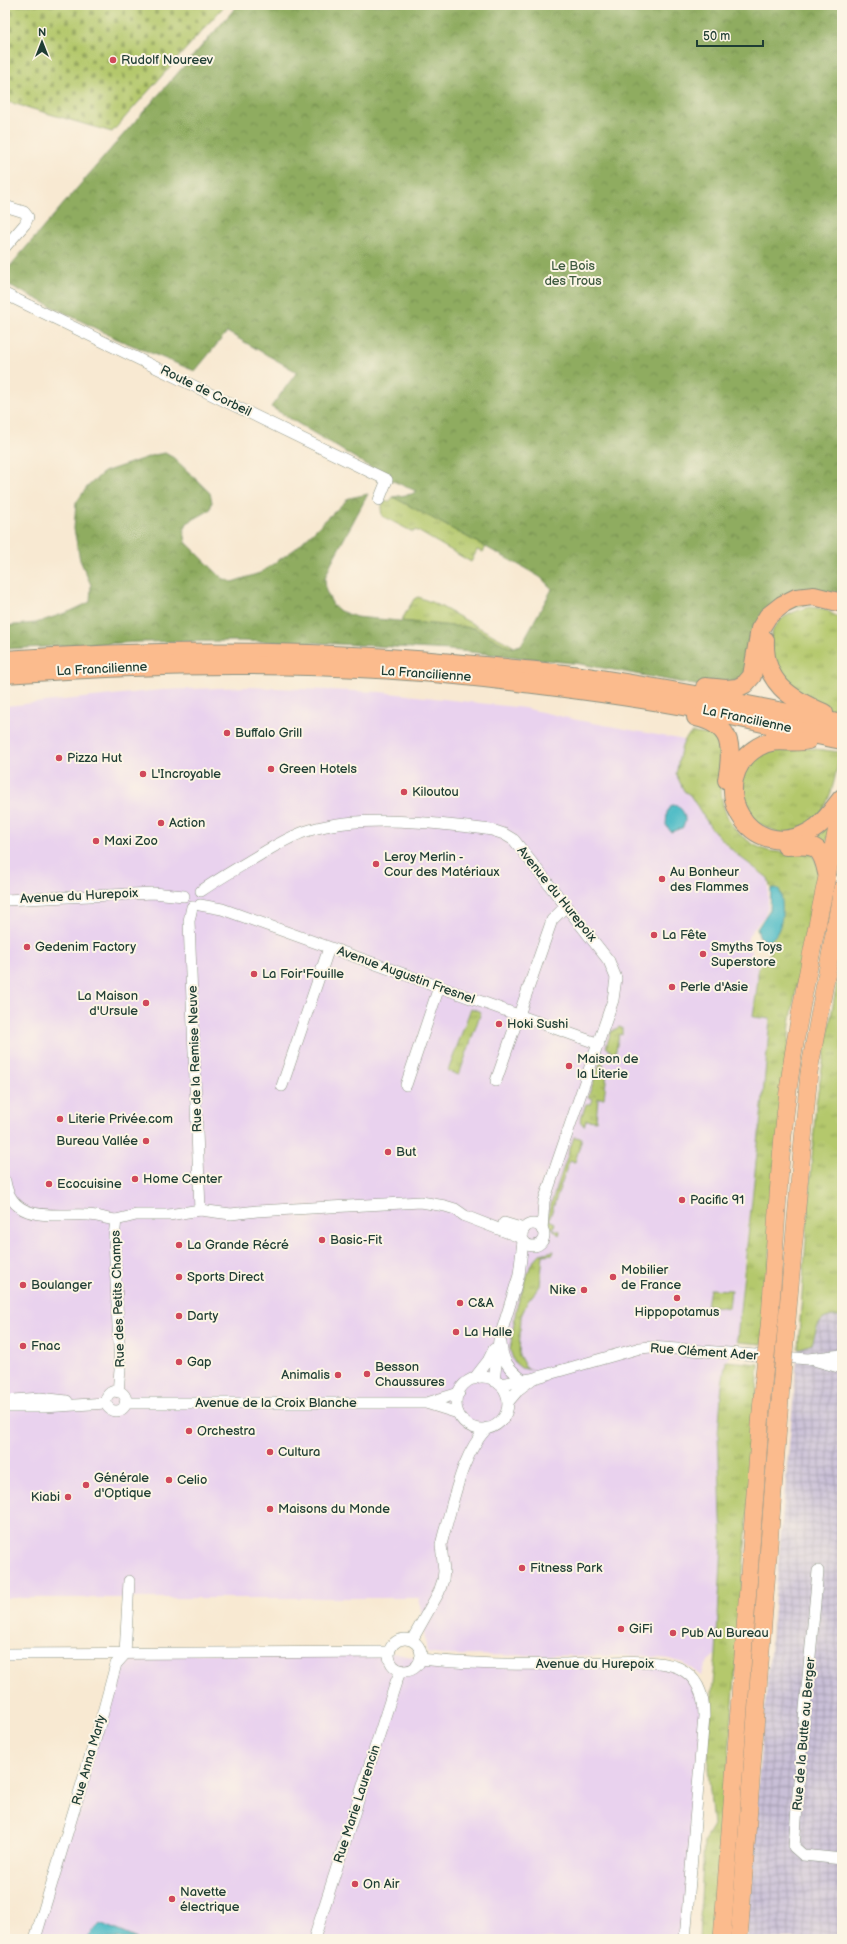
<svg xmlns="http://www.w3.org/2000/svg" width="847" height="1944" font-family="'Balsamiq Sans',sans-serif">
<defs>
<pattern id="industrial-grid" width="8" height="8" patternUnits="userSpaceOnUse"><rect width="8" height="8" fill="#c9bfd7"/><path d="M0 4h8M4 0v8" fill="none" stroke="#a39caf"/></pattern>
<pattern id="grass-tufts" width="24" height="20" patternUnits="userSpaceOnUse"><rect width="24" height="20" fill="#b4c86c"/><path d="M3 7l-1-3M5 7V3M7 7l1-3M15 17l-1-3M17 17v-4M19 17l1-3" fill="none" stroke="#92a45a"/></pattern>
<pattern id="forest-crowns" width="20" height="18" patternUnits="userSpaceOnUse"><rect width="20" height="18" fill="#8fac60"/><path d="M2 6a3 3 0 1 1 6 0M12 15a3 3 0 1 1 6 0" fill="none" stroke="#748d50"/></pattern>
<pattern id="cemetery-stones" width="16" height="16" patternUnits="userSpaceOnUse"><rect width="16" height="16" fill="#b4c86c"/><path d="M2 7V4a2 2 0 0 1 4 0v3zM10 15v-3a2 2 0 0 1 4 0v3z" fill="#92a45a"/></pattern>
</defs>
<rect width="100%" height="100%" fill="#fcf5e5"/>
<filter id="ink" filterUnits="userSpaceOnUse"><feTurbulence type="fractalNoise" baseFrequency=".025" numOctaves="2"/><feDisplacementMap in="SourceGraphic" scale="8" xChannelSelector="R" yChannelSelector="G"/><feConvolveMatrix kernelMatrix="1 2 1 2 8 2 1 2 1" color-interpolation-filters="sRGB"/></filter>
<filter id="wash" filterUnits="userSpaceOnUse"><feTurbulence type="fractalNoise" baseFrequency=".012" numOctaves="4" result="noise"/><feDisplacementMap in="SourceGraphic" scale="16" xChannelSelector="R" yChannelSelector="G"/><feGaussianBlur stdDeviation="0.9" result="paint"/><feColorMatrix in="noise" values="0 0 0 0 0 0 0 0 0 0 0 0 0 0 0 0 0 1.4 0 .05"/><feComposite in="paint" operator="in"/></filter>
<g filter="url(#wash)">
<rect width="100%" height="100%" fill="#f8e9d2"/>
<g fill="#e9d2ee">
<path d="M247,687L380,692L524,708L577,720L684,740L676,774L684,790L690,795L711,828L726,845L768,879V907L765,915L749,935L747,943L758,968V980L753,1017L770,1019L762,1107L743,1271L737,1338L738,1342L733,1346L732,1354L726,1361L722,1384L718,1434L722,1544L716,1654L708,1661L701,1676L684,1663L669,1659L645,1656L443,1655L427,1653L419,1598H5V706L161,690Z"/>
<path d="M389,1652L420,1659L678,1668L704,1700L685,1939H35L125,1654Z"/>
</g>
<path fill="url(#industrial-grid)" d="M827,1316H842V1939H746L759,1770L798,1349L812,1344L818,1324Z"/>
<g fill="url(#grass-tufts)" stroke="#6a8250">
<path d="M393,497L486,547L483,552L477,550L471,562L416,530L413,532L382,516L381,508L384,502L390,501Z"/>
<path d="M418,597L436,604L513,646L510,648L474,628L401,621L414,599Z"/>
<path d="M809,607L825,609L842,620V712C818,708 809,700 791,685C787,681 780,678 777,673C773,669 773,660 772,655C765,625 783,614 809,607Z"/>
<path d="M693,733L720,736C721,773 713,817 747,840C754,845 761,849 769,851C782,853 799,852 812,853L819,868L790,1023L762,1344L738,1342L737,1338L762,1107L770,1019L753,1017L758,980V968L770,953V940C787,927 778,905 775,888L771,889L768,878L736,854L711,828L690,795L684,791L676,774C679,762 680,737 693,733Z"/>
<path d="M790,746L840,752C835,778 831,811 806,827C800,831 792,833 786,836L745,817L739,782L743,771L760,754Z"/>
<path d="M830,823L826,848L814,840Z"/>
<path d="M842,953V1316C818,1315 818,1324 812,1344L798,1349L816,1103Z"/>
<path d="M471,1008L481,1012L459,1075L448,1071Z"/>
<path d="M619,1027L622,1028V1035L619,1034L615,1055L606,1047L611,1032Z"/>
<path d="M601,1060L607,1073L604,1098H598L596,1121L586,1120L584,1126L580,1121L586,1104H591L593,1099L588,1097Z"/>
<path d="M574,1137L582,1138L575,1162L569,1161L549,1220L555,1223L553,1229L560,1231L559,1235C551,1228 547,1223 548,1213Z"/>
<path d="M554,1251L553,1254L543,1255L540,1286L528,1301L521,1316L519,1355L526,1368L533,1370L521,1368L514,1362L510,1350L516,1309L531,1264L540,1254Z"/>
<path d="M710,1289L731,1290L729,1308L707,1305Z"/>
<path d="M726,1361L759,1364L726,1795L712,1939H699L704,1841L713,1826L708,1768L709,1725L716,1654L722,1544L718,1434L722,1384Z"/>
</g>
<path fill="url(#forest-crowns)" stroke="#57744a" d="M238,5H842V603L827,598L768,616L752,676L711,688L581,664L451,650L319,643L234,641L140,642L5,649V626L36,623L71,611L90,602L91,585L80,560L74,529L76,503L87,487L104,472L154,455L165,453L174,458L210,493L212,502L210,510L187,523L184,531L186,542L222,578L232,582L260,573L295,549L349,498L368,494L331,563L325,578L326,591L333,605L340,611L356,617L474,628L510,648L521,645L552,589L540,577L521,566L393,497L412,494L416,491L393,481L271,407L297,372L227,332L195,371L117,339L5,283V272L122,136Z"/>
<path fill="url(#cemetery-stones)" stroke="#6a8250" d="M5,5H225L112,132L5,101Z"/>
<g fill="#4dbbc6" stroke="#367c7d">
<path d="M672,805C683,805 689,820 682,828L671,832L666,825L667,812Z"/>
<path d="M775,888L779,889C785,902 784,937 767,941L760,938L757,929L770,909L771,889Z"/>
<path d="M100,1923L137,1939H86Z"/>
</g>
</g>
<g filter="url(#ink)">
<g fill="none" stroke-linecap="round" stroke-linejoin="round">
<defs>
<g id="minor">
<path d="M5,206L24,212L28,217L25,224L5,247"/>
<path d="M5,294L387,480L379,500"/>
<path d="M201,891C220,878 241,866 261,854C277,845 292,835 310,830C363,814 438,823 492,830L504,834L514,840L609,961L616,978L613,1000L544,1201L542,1230"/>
<path d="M5,900L153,893L184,896"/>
<path d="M200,905L222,909L599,1044"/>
<path d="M192,907L189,921L200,1210"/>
<path d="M496,1081L552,920L566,906"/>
<path d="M406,1085L439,987"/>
<path d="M282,1086L329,948"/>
<path d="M5,1181C12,1225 56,1213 88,1215C97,1215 106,1219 116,1220"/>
<path d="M504,1223L524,1229"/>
<circle cx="533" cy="1235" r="11"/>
<path d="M501,1343C502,1361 509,1369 523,1380"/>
<path d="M817,1361L842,1368"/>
<circle cx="482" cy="1403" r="26"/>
<path d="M474,1379L488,1361L494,1349"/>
<path d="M494,1381L499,1340L519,1275L523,1241"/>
<path d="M499,1384L531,1379L640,1348L651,1347L808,1359L842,1355"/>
<circle cx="116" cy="1401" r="10"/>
<path d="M118,1392L120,1370L114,1237L116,1220L136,1215H169L200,1210L231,1214L257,1211L421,1202L445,1206L455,1209L465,1216L522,1238"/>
<path d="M14,1400L40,1398L67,1401"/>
<path d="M508,1402L519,1389L531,1380"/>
<path d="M125,1403H426L458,1413"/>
<path d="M427,1403L459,1393"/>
<path d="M5,1407H44L106,1403"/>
<path d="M818,1571L802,1741L794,1847L803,1855L842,1859"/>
<circle cx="405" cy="1655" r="16"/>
<path d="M412,1640L439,1592L443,1580L444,1571L441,1545L444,1533C455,1497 461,1456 487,1428"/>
<path d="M5,1654L389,1652"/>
<path d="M420,1659C467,1664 516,1665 563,1664C591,1663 655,1657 679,1668C698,1677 704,1696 704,1716L685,1939"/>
<path d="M35,1939L99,1727L116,1664L125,1654L129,1581"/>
<path d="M314,1939L396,1682L401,1670"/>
</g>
<g id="primary">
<path d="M770,1317C776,1234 779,1151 791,1069C804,979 825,891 842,802"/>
<path d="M787,1320L809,1072L842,889"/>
<path d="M722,1939L763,1385"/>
<path d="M739,1939L781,1387"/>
</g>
<g id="trunk">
<path d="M765,640C763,682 790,699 824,713"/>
<path d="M5,660C169,648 332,650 495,667C523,670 552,672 580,676C667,689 755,706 842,724"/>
<path d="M5,674C177,661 354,660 525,683C581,690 638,697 693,708C743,718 792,730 842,740"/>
<path d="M705,687L726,689L737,688L745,684L752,676L760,629L768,616L782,605L796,598L814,596L842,603"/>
<path d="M696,717C733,725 733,748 727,780"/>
<path d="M808,740C791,745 776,736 758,747C702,781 749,867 811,831C824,824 832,810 842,798"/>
<path d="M786,846C814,844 821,844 827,873"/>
<path d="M835,926L842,918"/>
</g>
</defs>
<use href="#minor" stroke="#8c9383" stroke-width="12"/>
<use href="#primary" stroke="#8c9383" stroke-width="18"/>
<use href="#trunk" stroke="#8c9383" stroke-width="20"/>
<use href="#minor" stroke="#fff" stroke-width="11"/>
<use href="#primary" stroke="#fbbb8d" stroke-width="17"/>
<use href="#trunk" stroke="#fbbb8d" stroke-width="18"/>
<defs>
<g id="primary-bridge">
<path d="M763,1385L770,1317"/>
<path d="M781,1387L787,1320"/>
</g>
</defs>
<use href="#primary-bridge" stroke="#8c9383" stroke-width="18" stroke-linecap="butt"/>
<use href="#primary-bridge" stroke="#fbbb8d" stroke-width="17"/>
</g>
</g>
<g fill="#d1495b" stroke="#fcf5e5" stroke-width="1.5">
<circle cx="113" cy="60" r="4"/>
<circle cx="227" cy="733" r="4"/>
<circle cx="59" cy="758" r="4"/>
<circle cx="271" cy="769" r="4"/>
<circle cx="143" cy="774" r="4"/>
<circle cx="404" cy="792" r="4"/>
<circle cx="161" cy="823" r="4"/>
<circle cx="96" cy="841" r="4"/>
<circle cx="376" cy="864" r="4"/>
<circle cx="662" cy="879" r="4"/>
<circle cx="654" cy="935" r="4"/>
<circle cx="27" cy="947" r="4"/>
<circle cx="703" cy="954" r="4"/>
<circle cx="254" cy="974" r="4"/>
<circle cx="672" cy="987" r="4"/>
<circle cx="146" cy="1003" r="4"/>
<circle cx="499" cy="1024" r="4"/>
<circle cx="569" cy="1066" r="4"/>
<circle cx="60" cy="1119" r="4"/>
<circle cx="146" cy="1141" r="4"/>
<circle cx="388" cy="1152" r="4"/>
<circle cx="135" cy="1179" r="4"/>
<circle cx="49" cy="1184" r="4"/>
<circle cx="682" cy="1200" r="4"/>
<circle cx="322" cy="1240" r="4"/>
<circle cx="179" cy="1245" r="4"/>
<circle cx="179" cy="1277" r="4"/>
<circle cx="613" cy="1277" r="4"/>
<circle cx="23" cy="1285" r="4"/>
<circle cx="584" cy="1290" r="4"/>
<circle cx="677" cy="1298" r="4"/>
<circle cx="460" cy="1303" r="4"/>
<circle cx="179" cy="1316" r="4"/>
<circle cx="456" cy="1332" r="4"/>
<circle cx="23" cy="1346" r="4"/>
<circle cx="179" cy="1362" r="4"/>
<circle cx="367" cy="1374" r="4"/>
<circle cx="338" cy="1375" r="4"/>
<circle cx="189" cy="1431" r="4"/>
<circle cx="270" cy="1452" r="4"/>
<circle cx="169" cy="1480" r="4"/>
<circle cx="86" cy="1485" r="4"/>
<circle cx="68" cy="1497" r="4"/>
<circle cx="270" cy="1509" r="4"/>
<circle cx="522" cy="1568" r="4"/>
<circle cx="621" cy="1629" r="4"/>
<circle cx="673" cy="1633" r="4"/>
<circle cx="355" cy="1884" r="4"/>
<circle cx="172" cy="1899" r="4"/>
</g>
<g text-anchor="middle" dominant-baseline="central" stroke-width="4" stroke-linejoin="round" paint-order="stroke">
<g font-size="13" fill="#1f3d34" stroke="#fcf5e5" text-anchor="start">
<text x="121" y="60">Rudolf Noureev</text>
<text x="235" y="733">Buffalo Grill</text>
<text x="67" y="758">Pizza Hut</text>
<text x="279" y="769">Green Hotels</text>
<text x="151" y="774">L'Incroyable</text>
<text x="412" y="792">Kiloutou</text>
<text x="169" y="823">Action</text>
<text x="104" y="841">Maxi Zoo</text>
<text x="384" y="857">Leroy Merlin -<tspan x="384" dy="15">Cour des Matériaux</tspan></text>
<text x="670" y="872">Au Bonheur<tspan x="670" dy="15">des Flammes</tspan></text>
<text x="662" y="935">La Fête</text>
<text x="35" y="947">Gedenim Factory</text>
<text x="711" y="947">Smyths Toys<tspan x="711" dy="15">Superstore</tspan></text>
<text x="262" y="974">La Foir'Fouille</text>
<text x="680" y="987">Perle d'Asie</text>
<text x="138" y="996" text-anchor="end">La Maison<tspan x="138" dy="15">d'Ursule</tspan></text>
<text x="507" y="1024">Hoki Sushi</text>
<text x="577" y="1059">Maison de<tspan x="577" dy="15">la Literie</tspan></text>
<text x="68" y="1119">Literie Privée.com</text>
<text x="138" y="1141" text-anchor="end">Bureau Vallée</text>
<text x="396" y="1152">But</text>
<text x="143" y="1179">Home Center</text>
<text x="57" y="1184">Ecocuisine</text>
<text x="690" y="1200">Pacific 91</text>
<text x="330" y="1240">Basic-Fit</text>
<text x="187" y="1245">La Grande Récré</text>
<text x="621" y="1270">Mobilier<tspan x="621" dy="15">de France</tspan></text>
<text x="187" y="1277">Sports Direct</text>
<text x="31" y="1285">Boulanger</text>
<text x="576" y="1290" text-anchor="end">Nike</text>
<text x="468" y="1303">C&amp;A</text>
<text x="677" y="1312" text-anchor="middle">Hippopotamus</text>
<text x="187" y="1316">Darty</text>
<text x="464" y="1332">La Halle</text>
<text x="31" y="1346">Fnac</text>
<text x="187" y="1362">Gap</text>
<text x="375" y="1367">Besson<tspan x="375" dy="15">Chaussures</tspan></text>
<text x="330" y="1375" text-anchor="end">Animalis</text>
<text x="197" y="1431">Orchestra</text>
<text x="278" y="1452">Cultura</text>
<text x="94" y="1478">Générale<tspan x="94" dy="15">d'Optique</tspan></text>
<text x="177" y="1480">Celio</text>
<text x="60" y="1497" text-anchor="end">Kiabi</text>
<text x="278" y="1509">Maisons du Monde</text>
<text x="530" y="1568">Fitness Park</text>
<text x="629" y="1629">GiFi</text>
<text x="681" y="1633">Pub Au Bureau</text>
<text x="363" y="1884">On Air</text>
<text x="180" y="1892">Navette<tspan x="180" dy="15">électrique</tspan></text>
</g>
<g font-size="13" fill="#3d593f" stroke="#fcf5e5">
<text x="573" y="266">Le Bois<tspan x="573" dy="15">des Trous</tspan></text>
</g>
<g font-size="13" fill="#1f3d34" stroke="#fcf5e5">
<text transform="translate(206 391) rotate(26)">Route de Corbeil</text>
<text transform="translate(102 669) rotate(-3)">La Francilienne</text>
<text transform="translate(426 674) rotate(4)">La Francilienne</text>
<text transform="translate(747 719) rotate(12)">La Francilienne</text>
<text transform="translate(557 894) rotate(51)">Avenue du Hurepoix</text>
<text transform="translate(79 896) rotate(-3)">Avenue du Hurepoix</text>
<text transform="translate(406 975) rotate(20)">Avenue Augustin Fresnel</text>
<text transform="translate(195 1059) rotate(-92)">Rue de la Remise Neuve</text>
<text transform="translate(118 1299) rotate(-92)">Rue des Petits Champs</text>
<text transform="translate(704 1352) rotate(4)">Rue Clément Ader</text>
<text x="276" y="1403">Avenue de la Croix Blanche</text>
<text x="595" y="1664">Avenue du Hurepoix</text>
<text transform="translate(804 1734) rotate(-85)">Rue de la Butte au Berger</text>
<text transform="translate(89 1760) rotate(-74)">Rue Anna Marly</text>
<text transform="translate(357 1804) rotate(-72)">Rue Marie Laurencin</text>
</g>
</g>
<rect width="847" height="1944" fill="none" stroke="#fcf5e5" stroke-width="20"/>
<g transform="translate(42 42)" stroke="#fcf5e5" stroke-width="3" paint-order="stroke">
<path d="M0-3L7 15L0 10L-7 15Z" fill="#1f3d34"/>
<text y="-6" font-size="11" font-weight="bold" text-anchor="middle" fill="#1f3d34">N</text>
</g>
<path d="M697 40v6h66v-6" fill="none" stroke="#1f3d34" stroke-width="2"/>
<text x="703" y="40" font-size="12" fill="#1f3d34" stroke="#fcf5e5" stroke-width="3" paint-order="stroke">50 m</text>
</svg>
